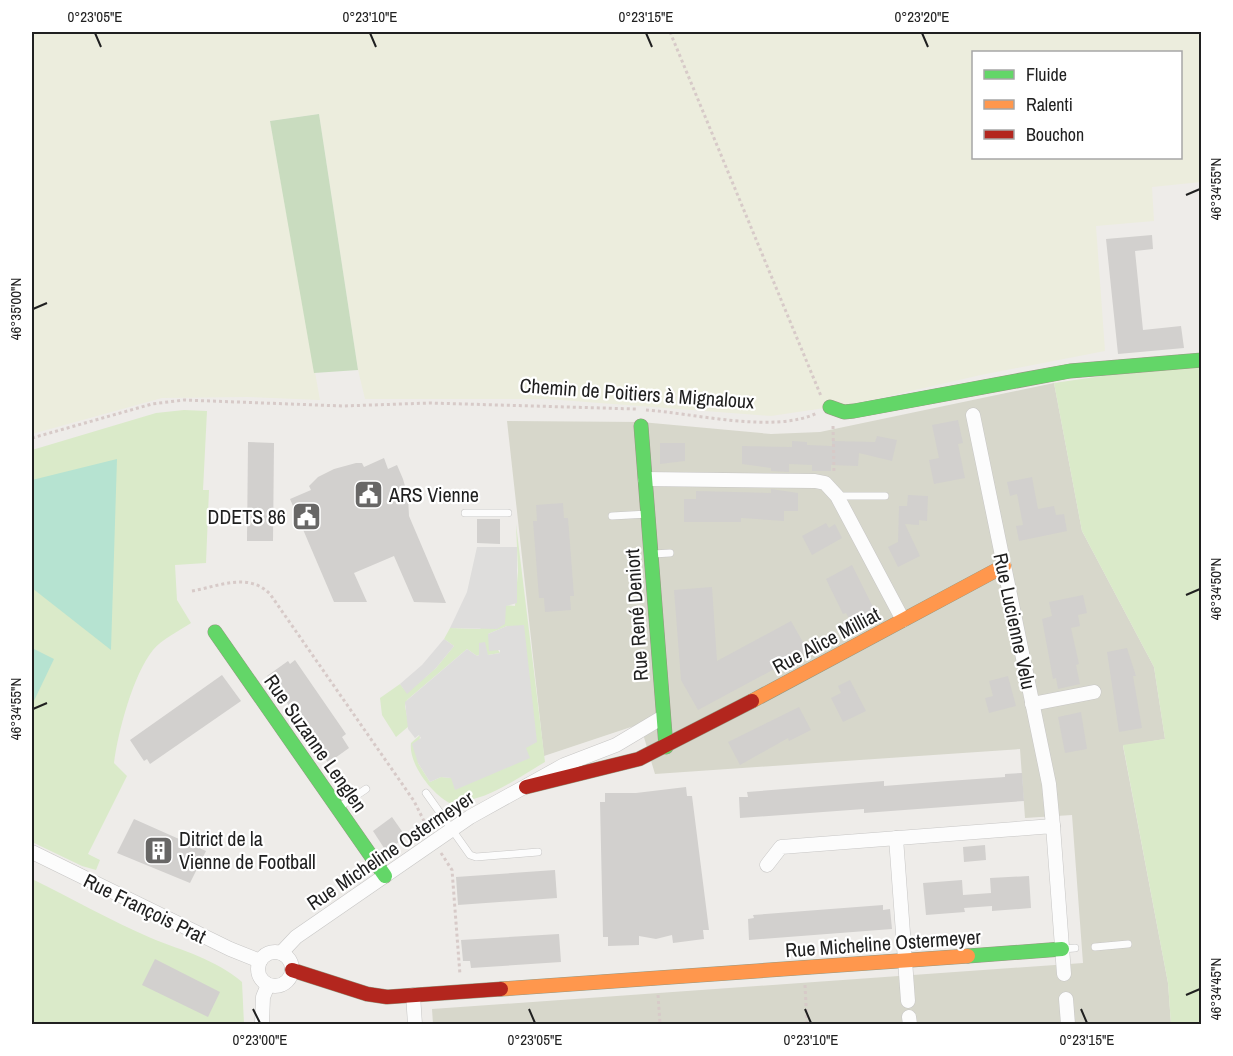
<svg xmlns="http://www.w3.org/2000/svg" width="1233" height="1056" font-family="'Archivo Narrow',sans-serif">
<rect width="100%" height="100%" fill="#eeece9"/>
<path fill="#d7d7cb" d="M1054,383L1082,531L1154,667L1165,739L1123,746L1168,983L1171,1024H433L432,1009L1083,963L1072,815L1025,818L1020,749L655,774L640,724L544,756L507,421L641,422L771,434L820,432Z"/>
<path fill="#eceddd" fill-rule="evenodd" d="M32,32H1201V182L1152,187L1154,221L1096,226L1105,351L981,375L858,403L771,416L547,399H365L358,370L319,114L270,121L320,400L247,397L162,398L32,434ZM974,52H1180V158H974Z"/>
<g fill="#daeac9">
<path d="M1201,366V1024H1171L1168,983L1123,745L1165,739L1154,667L1082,531L1054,383L1123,373Z"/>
<path d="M184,410L207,411L203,490H209L206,563L175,565L177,600L191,623C179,631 162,639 153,650C133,675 118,732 114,763L127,776L88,854L100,860L96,870L82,866L32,842V450L156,413Z"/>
<path d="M516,524L545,762C522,775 480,806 454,800L452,804C434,797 408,764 411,743L420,735L418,763L430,782L441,777L451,778L526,748L512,628L507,626L488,634L500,653L488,655L485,651L477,656L467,649L407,700L405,706L409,726L396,737L382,715L380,698L400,684L407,693L436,668L454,646L444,639L450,628L480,629L505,605L515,606L518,571Z"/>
<path d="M32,879C71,898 111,921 151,938C183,951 215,959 242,982L244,1024H32Z"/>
</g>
<path fill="#c9dcbf" d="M319,114L358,370L314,373L270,121Z"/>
<g fill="#b6e3d1">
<path d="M117,459L111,650L32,588V480Z"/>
<path d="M32,648L54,659L32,705Z"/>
</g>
<g fill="#dedddc">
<path d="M477,547H517V603L506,606L505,624L497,629L450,628L467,592Z"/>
<path d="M524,625L537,742L526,748L530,758L455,790L451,778L441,777L430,782L418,763L412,744L421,738L419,735L415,738L408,729L405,702L467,649L477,656L479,655V643L485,642L488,655L500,653V650L489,651L488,634L507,626Z"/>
<path d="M444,639L454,646L436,668L407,694L400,684L422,665Z"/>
</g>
<g fill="#d2d0ce">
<path d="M1152,235L1153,249L1135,251L1143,330L1181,326L1184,348L1118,354L1106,239Z"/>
<path d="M958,420L963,443L958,444L965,478L934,484L929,460L939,458L932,425Z"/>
<path d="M877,436L897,440L892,461L859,453L858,466L831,465V471H812V465L789,464V472L771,471V468L742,464V446L792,447V441L807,442V445L832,446V441L875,442Z"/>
<path d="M248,442L274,443L273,541H247Z"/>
<path d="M660,443H685V461L660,464Z"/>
<path d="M384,458L388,469L397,465L403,479L408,497L409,516L446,603L414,602L394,556L354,573L367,602H334L290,499L311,490L309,486L318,477L334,469L356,463H362L364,467Z"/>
<path d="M1032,477L1038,509L1054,506L1056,515L1064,514L1067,531L1019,541L1016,526L1023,525L1017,494L1010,496L1007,482Z"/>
<path d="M771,489L798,493V511H784V521L741,518V522H684V499H696V491L771,493Z"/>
<path d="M908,495L928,496L927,521L919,520V525L905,524L920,556L898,567L888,547L898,542L899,506H907Z"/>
<path d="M563,503L564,518H568L574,596H570L571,610L545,612L544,598H539L533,521H537L536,505Z"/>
<path d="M477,519H500V544L477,543Z"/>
<path d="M826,523L829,528L835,524L842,538L812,555L802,536Z"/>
<path d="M852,565L879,619L856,631L846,613L843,614L826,579Z"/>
<path d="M712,587L717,661L791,621L808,651L698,710L681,680L674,590Z"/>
<path d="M1083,595L1087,613L1078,615L1080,626L1071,628L1079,664L1076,665L1080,684L1058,689L1056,678L1053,679L1042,619L1052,616L1049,602Z"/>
<path d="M1127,648L1136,676H1133L1142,728L1119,732L1107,652Z"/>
<path d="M295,660L346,734L342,737L349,748L328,763L314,739L267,676L288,661L290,664Z"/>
<path d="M222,675L241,701L150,764L147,759L144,761L130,740Z"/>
<path d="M1008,676L1016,706L989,713L985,698L993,696L989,681Z"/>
<path d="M850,680L866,711L843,722L831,698L841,693L838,686Z"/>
<path d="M799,707L811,730L789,741L788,738L740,765L728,742Z"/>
<path d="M1081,712L1087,749L1065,753L1058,717Z"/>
<path d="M1022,773L1024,801L864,813V809L740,818L739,797H748L747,792L884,781V786L948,781L1005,777V774Z"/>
<path d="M686,787L687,796H692L709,930H703L704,939L673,943L672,935L656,939L639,936V945L608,946V937H603L600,802H605V793H636Z"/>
<path d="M392,817L406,837L386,851L373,831Z"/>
<path d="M134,819L206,851L190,883L117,853Z"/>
<path d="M985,845L986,860L964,862L963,847Z"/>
<path d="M555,870L557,898L458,905L456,877Z"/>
<path d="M1029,876L1031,908L992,911V906L964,908L965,912L926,915L923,883L962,880L963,895L991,893L990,878Z"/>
<path d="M883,905V910L890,909L892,929L749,940L748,919L754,918L753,915Z"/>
<path d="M559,934L561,962L471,968L470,961H463L461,940Z"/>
<path d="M155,959L220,992L208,1017L142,985Z"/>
</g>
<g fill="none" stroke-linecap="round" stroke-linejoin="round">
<defs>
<g id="lane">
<path d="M837,496H885"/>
<path d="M465,513H508"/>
<path d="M612,516L648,514"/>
<path d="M653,554L670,553"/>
<path d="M426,793L470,855L476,857L538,852"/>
<path d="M338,808L366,789"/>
<path d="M1095,947L1128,944"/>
<path d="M1062,949L1075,948"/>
</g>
<g id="street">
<path d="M973,415L1049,784L1053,826"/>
<path d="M645,479L815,481L825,483L837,496L903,620"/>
<path d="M1032,704L1094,692"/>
<path d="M896,838L908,1001"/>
<path d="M32,852L230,949L260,961"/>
<path d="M767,865L781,847L1053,826L1064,974"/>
<circle cx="275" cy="969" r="17"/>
<path d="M281,953L296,937L470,817L564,765L616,745L663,717"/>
<path d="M413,995L415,1024"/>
<path d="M1066,999L1068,1024"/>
<path d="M909,1017L910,1024"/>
<path d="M262,1024L263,997L268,985"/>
</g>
<g id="fast">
<path d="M830,407L844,412L854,411L1070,371L1202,360"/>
<path d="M641,426L666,747"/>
<path d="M215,632L385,876"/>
<path d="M968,956L1062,949"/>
</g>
<g id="slow">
<path d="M752,701L1004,566"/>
<path d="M501,989L968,956"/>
</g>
<g id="jam">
<path d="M526,787L639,759L752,701"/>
<path d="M292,970L367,994L387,997L501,989"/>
</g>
</defs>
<use href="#lane" stroke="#c7c6c5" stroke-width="8"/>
<use href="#street" stroke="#c7c6c5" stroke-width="15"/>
<use href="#fast" stroke="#959881" stroke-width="15"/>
<use href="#slow" stroke="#959881" stroke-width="15"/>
<use href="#jam" stroke="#959881" stroke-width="15"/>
<g stroke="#d7cac8" stroke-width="3" stroke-dasharray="3 3" stroke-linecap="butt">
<path d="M670,32L821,396"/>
<path d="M646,410C692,413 775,434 817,413"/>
<path d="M833,426L834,473"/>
<path d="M32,438L152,404L184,400L343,406L430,403L636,409"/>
<path d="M192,591C220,586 248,572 270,594L414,801L428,829"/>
<path d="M441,853L452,870L460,975"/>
<path d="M805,985L807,1024"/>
<path d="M658,995L660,1024"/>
</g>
<use href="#lane" stroke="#fcfcfc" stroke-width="7"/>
<use href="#street" stroke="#fcfcfc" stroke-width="14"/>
<use href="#fast" stroke="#63d668" stroke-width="14"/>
<use href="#slow" stroke="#ff974d" stroke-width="14"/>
<use href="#jam" stroke="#b3261e" stroke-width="14"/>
</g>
<path fill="none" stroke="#202020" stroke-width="2" d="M95,33L101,47M370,33L376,47M646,33L652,47M922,33L928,47M1186,195L1200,189M33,309L47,303M1186,595L1200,589M33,709L47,703M1186,995L1200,989M253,1009L260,1023M529,1009L535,1023M805,1009L811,1023M1081,1009L1087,1023"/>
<defs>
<symbol id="civic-square" viewBox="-11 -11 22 22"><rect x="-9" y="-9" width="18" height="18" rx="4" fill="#686766" stroke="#fff"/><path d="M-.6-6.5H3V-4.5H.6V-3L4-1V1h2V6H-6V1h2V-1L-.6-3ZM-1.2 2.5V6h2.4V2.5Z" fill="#fff"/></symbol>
<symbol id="building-square" viewBox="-11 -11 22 22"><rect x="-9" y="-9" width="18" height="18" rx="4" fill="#686766" stroke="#fff"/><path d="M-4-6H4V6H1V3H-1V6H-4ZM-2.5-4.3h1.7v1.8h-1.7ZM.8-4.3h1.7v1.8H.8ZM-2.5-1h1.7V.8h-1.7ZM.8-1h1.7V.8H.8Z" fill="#fff"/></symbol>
</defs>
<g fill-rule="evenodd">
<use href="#civic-square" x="352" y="478" width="33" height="33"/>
<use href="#civic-square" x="290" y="500" width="33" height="33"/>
<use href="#building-square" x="142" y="834" width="33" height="33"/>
</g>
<g text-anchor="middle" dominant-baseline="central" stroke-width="4.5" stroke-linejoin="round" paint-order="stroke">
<g font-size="20" fill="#202020" stroke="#fff">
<text transform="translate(637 393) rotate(4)">Chemin de Poitiers à Mignaloux</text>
<text transform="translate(636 615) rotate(-94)">Rue René Deniort</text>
<text transform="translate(1015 621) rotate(78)">Rue Lucienne Velu</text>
<text transform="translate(826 640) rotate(-28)">Rue Alice Milliat</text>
<text transform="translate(316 743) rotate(55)">Rue Suzanne Lenglen</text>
<text transform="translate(390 850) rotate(-34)">Rue Micheline Ostermeyer</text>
<text transform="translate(145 908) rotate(26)">Rue François Prat</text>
<text transform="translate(883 943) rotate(-4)">Rue Micheline Ostermeyer</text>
</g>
<g font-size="20" fill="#202020" stroke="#fff" text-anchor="start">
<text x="389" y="494">ARS Vienne</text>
<text x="286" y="516" text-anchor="end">DDETS 86</text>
<text x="179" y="838">Ditrict de la<tspan x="179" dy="23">Vienne de Football</tspan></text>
</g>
</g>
<rect width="1233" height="1056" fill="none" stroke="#ffffff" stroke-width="66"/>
<rect x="972" y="51" width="210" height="108" fill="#ffffff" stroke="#a6a6a6" stroke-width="1.5"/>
<rect x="984" y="70" width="30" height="9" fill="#63d668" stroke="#a6a6a6" stroke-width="1.5"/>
<text x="1026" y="81" font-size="18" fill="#202020">Fluide</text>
<rect x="984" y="100" width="30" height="9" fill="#ff974d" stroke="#a6a6a6" stroke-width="1.5"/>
<text x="1026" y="111" font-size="18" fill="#202020">Ralenti</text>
<rect x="984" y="130" width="30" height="9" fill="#b3261e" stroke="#a6a6a6" stroke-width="1.5"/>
<text x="1026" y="141" font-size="18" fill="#202020">Bouchon</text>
<rect x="33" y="33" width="1167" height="990" fill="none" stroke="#202020" stroke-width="2"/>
<g font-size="15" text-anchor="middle" fill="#202020">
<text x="95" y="22">0°23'05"E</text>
<text x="370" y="22">0°23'10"E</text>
<text x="646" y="22">0°23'15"E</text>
<text x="922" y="22">0°23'20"E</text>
<text transform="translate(1216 189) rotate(-90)" y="5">46°34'55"N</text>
<text transform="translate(16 309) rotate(-90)" y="5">46°35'00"N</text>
<text transform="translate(1216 589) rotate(-90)" y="5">46°34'50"N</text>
<text transform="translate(16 709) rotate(-90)" y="5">46°34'55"N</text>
<text transform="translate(1216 989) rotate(-90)" y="5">46°34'45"N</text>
<text x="260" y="1045">0°23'00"E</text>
<text x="535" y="1045">0°23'05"E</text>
<text x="811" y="1045">0°23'10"E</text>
<text x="1087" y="1045">0°23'15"E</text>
</g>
</svg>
